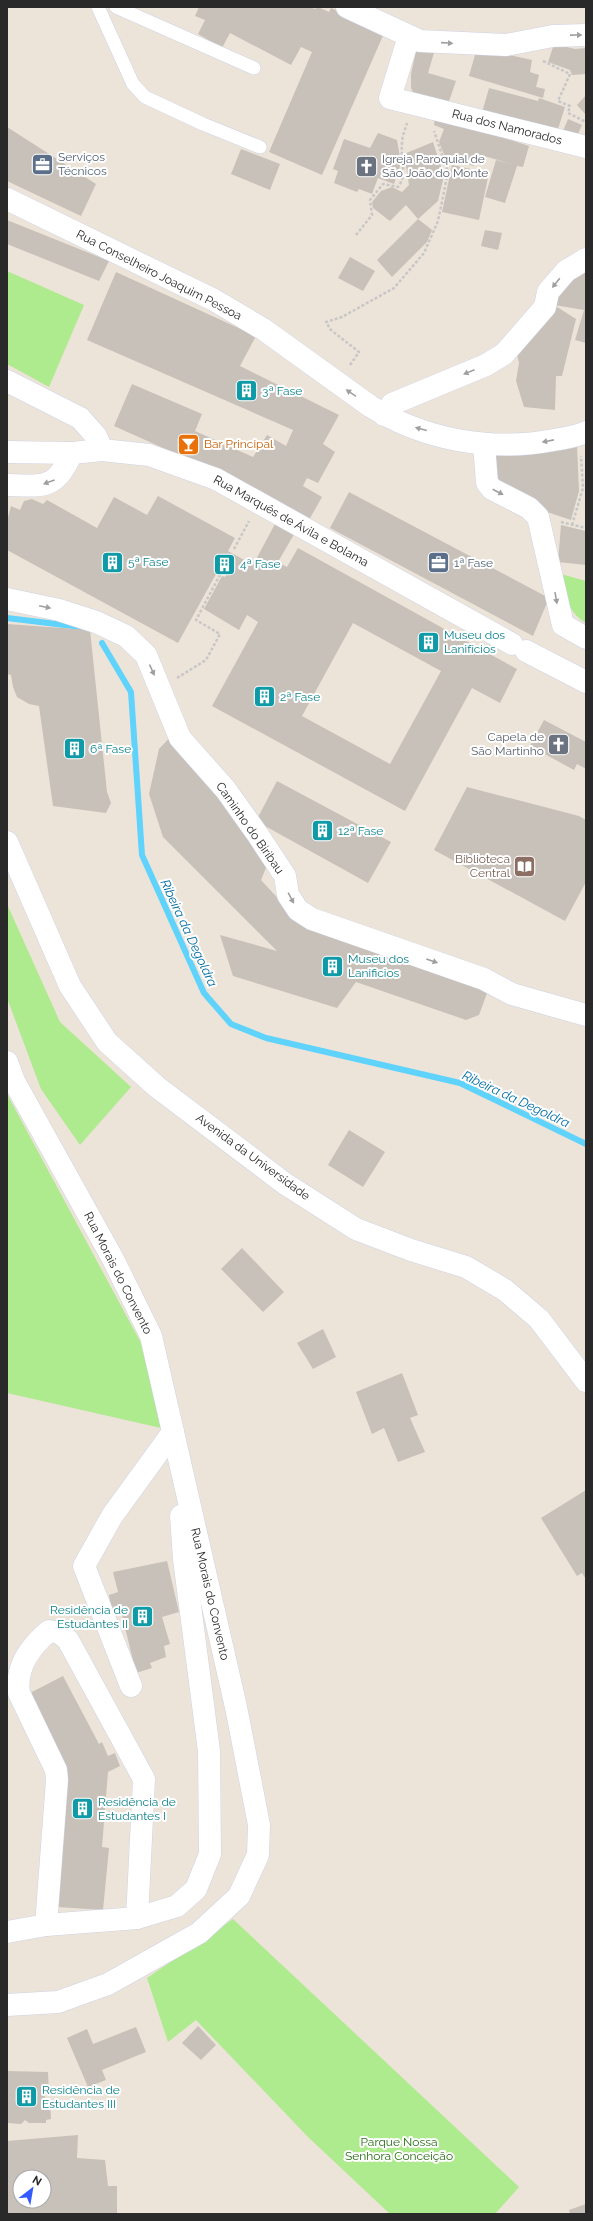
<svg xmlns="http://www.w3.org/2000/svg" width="593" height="2221" font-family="Raleway,sans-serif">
<rect width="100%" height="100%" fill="#ede4d9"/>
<g fill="#aeea8e">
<path d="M7,271L84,305L49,387L7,364Z"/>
<path d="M561,574L586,581V623C567,612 565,594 561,574Z"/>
<path d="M7,904L60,1022L131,1087L80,1145L41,1089L7,998Z"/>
<path d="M7,1094L141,1343L161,1428L7,1393Z"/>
<path d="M233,1919L519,2187L495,2214H390L308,2137L196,2020L168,2042L147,1978Z"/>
</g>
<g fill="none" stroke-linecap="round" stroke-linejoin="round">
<g stroke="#5fd3fc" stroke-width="6">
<path d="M7,618L81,627"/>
<path d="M102,643L131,692L142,855L204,993L231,1024L266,1038L460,1083L586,1144"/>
</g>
</g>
<g fill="#c8c1b9" fill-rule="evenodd">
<path d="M199,7H310L315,9L318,7L329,12L331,8L385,31L322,175L269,152L312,52L301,47L291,65L230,33L222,48L198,34L205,20L195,16Z"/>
<path d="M554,44L575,49L586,48V74L572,75L570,70L548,62Z"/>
<path d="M436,46L428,73L456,81L447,107L415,96L411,88V74L417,47Z"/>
<path d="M477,48L532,60L530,72L539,75L536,87L545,89L543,98L469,76Z"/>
<path d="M489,88L538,101L539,98L565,107L558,129L532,122L530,129L481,116Z"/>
<path d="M586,95V115L577,105Z"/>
<path d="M436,111L507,131L504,138L529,146L523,167L517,166L505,203L485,197L496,160L512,164L477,154L474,166L445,157L439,142L444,129L434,125Z"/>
<path d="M568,119L582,125L575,141L561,136Z"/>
<path d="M7,127L96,184L81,216L7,181Z"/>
<path d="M378,133L397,140L401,163L394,184L378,178L372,194L359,189L357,192L334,183L338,171L333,169L344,139L370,148Z"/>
<path d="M433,142L444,176L438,201L418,219L406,205L390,221L373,208L372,202L381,191L392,187L402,192L409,185L404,154Z"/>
<path d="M241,149L280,164L270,190L231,174Z"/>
<path d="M452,165L489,173L479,220L442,212Z"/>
<path d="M418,219L432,230L427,242L392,277L377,260Z"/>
<path d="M7,220L109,261L99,281L7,244Z"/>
<path d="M485,230L502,233L498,250L481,246Z"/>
<path d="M350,257L375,271L363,291L338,278Z"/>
<path d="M586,266V343L575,340L584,310L554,305L567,275Z"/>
<path d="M116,272L256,336L240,366L339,415L323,444L335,452L318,483L307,478L303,486L322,497L309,520L304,517L278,562L287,567L298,548L517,669L500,703L472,688L405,811L212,706L258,622L247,615L239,630L204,609L222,576L225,577L229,570L221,565L178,643L7,550V521L11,506L20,510L24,501L32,499L43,504L47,500L97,528L114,497L147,515L158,496L235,538L228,551L253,565L284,507L239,482L114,426L132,384L202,414L195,431L253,457L267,435L286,446L293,430L87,340ZM353,623L441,671L390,764L302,716Z"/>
<path d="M554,305L576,319L562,376H556L555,410L524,407L516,381L519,363L517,354Z"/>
<path d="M577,445L579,491L571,520L544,511L500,490L491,451Z"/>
<path d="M349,492L549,598L533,636L330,528Z"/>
<path d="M561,525L586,531V565L558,562Z"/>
<path d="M7,624L90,630L107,792L111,803L106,813L53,806L39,706L29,704L17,697L13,687L11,675L7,674Z"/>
<path d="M544,720L586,742V769L577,764L574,770L530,746Z"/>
<path d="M174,733L268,863L261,880L296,918L490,985L479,1015L466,1020L356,982L337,1008L233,976L220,935L277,951L163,837L149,794L159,749Z"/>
<path d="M277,781L391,842L368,883L256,821Z"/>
<path d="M467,787L579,816L586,820V882L565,921L434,850Z"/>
<path d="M349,1130L385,1152L363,1187L328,1165Z"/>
<path d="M242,1248L284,1292L263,1312L221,1269Z"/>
<path d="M323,1329L336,1357L313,1369L297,1343Z"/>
<path d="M402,1373L418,1415L410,1418L425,1452L398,1462L384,1428L372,1434L356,1392Z"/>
<path d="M586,1490V1579L582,1573L577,1576L541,1518Z"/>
<path d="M167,1561L179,1612L162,1617L170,1644L164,1646L166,1657L150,1663L152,1668L136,1673L122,1615L113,1616L109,1595L118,1592L113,1572Z"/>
<path d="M63,1676L99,1744L102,1742L108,1756L115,1753L120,1766L108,1772L102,1847L109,1848L103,1910L57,1907L64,1765L30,1693Z"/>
<path d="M198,2026L216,2045L201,2060L182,2043Z"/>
<path d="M136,2027L146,2052L102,2070L106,2080L88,2087L67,2038L87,2029L93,2044Z"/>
<path d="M7,2071L48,2072L49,2094H46L44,2099L50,2102L51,2119L46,2120V2123H29L25,2120L21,2124L7,2123Z"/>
<path d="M78,2135L77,2158L105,2160L108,2186H117V2214H7V2141ZM20,2177H44V2201H20Z"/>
<path d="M586,2204V2214H570L569,2210Z"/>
</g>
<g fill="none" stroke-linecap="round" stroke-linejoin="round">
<defs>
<g id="lane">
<path d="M98,7L133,84L145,97L203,124L260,147"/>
<path d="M116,7L254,68"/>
</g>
<g id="street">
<path d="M347,7L420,41L506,45L553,36L586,35"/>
<path d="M409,36L390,98L586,147"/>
<path d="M7,199L214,300L263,329L370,406C424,440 491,452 554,440C565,438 576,437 586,432"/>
<path d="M7,381L80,418L96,436L102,450"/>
<path d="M384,415L392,404L486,365L504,354L545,307L548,292L566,271L586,259"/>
<path d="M484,445L487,483L492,489L529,508L538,517L563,625L586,638"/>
<path d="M7,485C44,486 55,490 72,453"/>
<path d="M7,599L59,610L96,622L126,636L146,655L180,738L226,790L258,835L285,876L288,895L298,910L312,919L484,979L512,994L586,1015"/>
<path d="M7,1062L14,1081L113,1259L151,1336L236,1707L259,1825L258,1855L239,1896L199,1933L108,1984L58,2002L7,2005"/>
<path d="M131,1686L84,1566L112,1516L173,1432"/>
<path d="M46,1925L57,1780L56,1770L19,1693C15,1667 30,1647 49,1631L60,1633L68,1640L144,1779L137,1918"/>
<path d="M7,1932L46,1925L137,1918L177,1906L196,1889L210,1854L209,1751L184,1559L181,1516"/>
</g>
<g id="secondary">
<path d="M7,452L72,453L102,450L149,455L216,479L512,644"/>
<path d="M526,651L586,682"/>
<path d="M7,842L70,986L107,1042L157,1087L284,1183L356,1229L411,1250L466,1267L505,1290L539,1319L586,1381"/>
</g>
</defs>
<use href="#lane" stroke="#ced2e4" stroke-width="14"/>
<use href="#street" stroke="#ced2e4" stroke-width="23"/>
<use href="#secondary" stroke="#ced2e4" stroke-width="23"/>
<g stroke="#c7c7c7" stroke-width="2.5" stroke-dasharray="3 2" stroke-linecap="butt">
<path d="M543,61L570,74L558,101L570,106L568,113L586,122"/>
<path d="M356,235L372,215L370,200L383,184L398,187C408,174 400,158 402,143C402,136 405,130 407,123"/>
<path d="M350,365L359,352L331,330L326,322L342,317L394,288L424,253L438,221L448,172L434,131"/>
<path d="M561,522L586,528"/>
<path d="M572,525L583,488L581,456"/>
<path d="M234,549L249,521"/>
<path d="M177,678L206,660L220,634L196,620L222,571"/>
</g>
<use href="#lane" stroke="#fff" stroke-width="13"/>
<use href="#street" stroke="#fff" stroke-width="22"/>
<use href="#secondary" stroke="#fff" stroke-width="22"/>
</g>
<defs><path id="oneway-solid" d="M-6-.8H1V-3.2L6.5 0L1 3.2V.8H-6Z"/></defs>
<g fill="#9f9f9f">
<use href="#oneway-solid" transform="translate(576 35) rotate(-1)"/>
<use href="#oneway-solid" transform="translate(447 43) rotate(4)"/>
<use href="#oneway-solid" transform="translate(556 283) rotate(129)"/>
<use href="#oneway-solid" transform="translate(469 372) rotate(158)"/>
<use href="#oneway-solid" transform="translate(351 393) rotate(-146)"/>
<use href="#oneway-solid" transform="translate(421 429) rotate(-165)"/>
<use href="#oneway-solid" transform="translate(548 441) rotate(169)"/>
<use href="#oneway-solid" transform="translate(49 482) rotate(160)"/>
<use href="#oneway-solid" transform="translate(498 492) rotate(27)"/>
<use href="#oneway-solid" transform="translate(556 598) rotate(80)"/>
<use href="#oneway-solid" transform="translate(45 607) rotate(12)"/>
<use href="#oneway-solid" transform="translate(152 670) rotate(66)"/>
<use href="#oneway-solid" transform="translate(291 898) rotate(62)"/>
<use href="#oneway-solid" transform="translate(432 961) rotate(19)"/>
</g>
<defs>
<symbol id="office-square" viewBox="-11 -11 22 22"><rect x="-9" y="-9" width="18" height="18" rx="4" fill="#5c6f8a" stroke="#fff"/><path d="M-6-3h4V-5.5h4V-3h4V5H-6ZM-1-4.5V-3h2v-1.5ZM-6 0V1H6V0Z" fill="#fff"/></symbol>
<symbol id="church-square" viewBox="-11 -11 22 22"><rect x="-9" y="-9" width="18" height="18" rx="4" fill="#6b7280" stroke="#fff"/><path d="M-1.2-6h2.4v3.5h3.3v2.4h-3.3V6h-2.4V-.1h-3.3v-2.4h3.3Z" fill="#fff"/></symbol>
<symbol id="building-square" viewBox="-11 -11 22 22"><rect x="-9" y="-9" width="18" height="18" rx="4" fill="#0f9aa8" stroke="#fff"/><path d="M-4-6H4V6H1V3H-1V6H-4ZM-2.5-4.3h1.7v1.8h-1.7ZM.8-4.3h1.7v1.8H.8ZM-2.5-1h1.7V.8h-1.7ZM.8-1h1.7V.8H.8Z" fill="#fff"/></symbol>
<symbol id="bar-square" viewBox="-11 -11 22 22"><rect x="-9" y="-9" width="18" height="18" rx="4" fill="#e8710a" stroke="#fff"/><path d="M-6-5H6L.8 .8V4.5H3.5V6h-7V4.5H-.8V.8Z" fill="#fff"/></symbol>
<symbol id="library-square" viewBox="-11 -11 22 22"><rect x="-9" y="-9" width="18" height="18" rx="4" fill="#8d6e63" stroke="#fff"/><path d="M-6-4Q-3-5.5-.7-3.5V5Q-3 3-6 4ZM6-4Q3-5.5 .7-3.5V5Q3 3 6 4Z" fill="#fff"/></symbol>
</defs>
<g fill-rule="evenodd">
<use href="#office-square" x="30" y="152" width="25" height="25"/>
<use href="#church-square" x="354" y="154" width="25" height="25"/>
<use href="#building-square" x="234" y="378" width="25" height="25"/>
<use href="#bar-square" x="176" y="432" width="25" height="25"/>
<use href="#building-square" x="100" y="550" width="25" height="25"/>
<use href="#office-square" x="426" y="550" width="25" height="25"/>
<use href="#building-square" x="212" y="552" width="25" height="25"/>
<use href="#building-square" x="416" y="630" width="25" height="25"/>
<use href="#building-square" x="252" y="684" width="25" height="25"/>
<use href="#church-square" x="546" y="732" width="25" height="25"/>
<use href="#building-square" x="62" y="736" width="25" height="25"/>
<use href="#building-square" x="310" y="818" width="25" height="25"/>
<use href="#library-square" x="512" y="854" width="25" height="25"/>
<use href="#building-square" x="320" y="954" width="25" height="25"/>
<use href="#building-square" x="130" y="1604" width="25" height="25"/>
<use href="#building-square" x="70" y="1796" width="25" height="25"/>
<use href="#building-square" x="14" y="2084" width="25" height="25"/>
</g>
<g text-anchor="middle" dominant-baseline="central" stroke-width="4" stroke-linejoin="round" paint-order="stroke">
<g font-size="12" fill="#292929" stroke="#fff">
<text transform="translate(507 127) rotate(14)">Rua dos Namorados</text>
<text transform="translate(159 275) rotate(27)">Rua Conselheiro Joaquim Pessoa</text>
<text transform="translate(291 521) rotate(29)">Rua Marquês de Ávila e Bolama</text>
<text transform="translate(250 828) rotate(55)">Caminho do Biribau</text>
<text transform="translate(253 1157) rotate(36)">Avenida da Universidade</text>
<text transform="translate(118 1273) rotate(63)">Rua Morais do Convento</text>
<text transform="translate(210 1594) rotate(77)">Rua Morais do Convento</text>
</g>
<g font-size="12" fill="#4e5e75" stroke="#fff" text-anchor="start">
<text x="58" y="157">Serviços<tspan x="58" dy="14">Técnicos</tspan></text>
<text x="454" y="563">1ª Fase</text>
</g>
<g font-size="12" fill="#5b616d" stroke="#fff" text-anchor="start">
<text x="382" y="159">Igreja Paroquial de<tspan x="382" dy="14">São João do Monte</tspan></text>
<text x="544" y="737" text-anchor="end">Capela de<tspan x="544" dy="14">São Martinho</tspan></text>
</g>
<g font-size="12" fill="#0d838f" stroke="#fff" text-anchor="start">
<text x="262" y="391">3ª Fase</text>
<text x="128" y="562">5ª Fase</text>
<text x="240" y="564">4ª Fase</text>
<text x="444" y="635">Museu dos<tspan x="444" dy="14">Lanifícios</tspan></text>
<text x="280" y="697">2ª Fase</text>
<text x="90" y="749">6ª Fase</text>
<text x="338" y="831">12ª Fase</text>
<text x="348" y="959">Museu dos<tspan x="348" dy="14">Lanificios</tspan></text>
<text x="128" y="1610" text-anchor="end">Residência de<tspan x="128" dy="14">Estudantes II</tspan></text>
<text x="98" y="1802">Residência de<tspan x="98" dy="14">Estudantes I</tspan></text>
<text x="42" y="2090">Residência de<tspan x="42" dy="14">Estudantes III</tspan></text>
</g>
<g font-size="12" fill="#c56008" stroke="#fff" text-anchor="start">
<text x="204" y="444">Bar Principal</text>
</g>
<g font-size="12" fill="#785e54" stroke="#fff" text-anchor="end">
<text x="510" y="859">Biblioteca<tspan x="510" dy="14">Central</tspan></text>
</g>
<g font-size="12" fill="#256d12" stroke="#fff">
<text x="399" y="2142">Parque Nossa<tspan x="399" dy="14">Senhora Conceição</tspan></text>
</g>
<g font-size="13" font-style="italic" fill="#006ea6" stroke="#fff">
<text transform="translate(189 933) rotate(65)">Ribeira da Degoldra</text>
<text transform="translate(516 1099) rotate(25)">Ribeira da Degoldra</text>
</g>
</g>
<rect width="593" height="2221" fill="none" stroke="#292929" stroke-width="16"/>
<g transform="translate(32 2189) rotate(31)"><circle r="19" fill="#ffffff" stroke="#a9a9a9"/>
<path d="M0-3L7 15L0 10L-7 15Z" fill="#345bff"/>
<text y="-6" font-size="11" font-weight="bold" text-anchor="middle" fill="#292929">N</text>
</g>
</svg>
